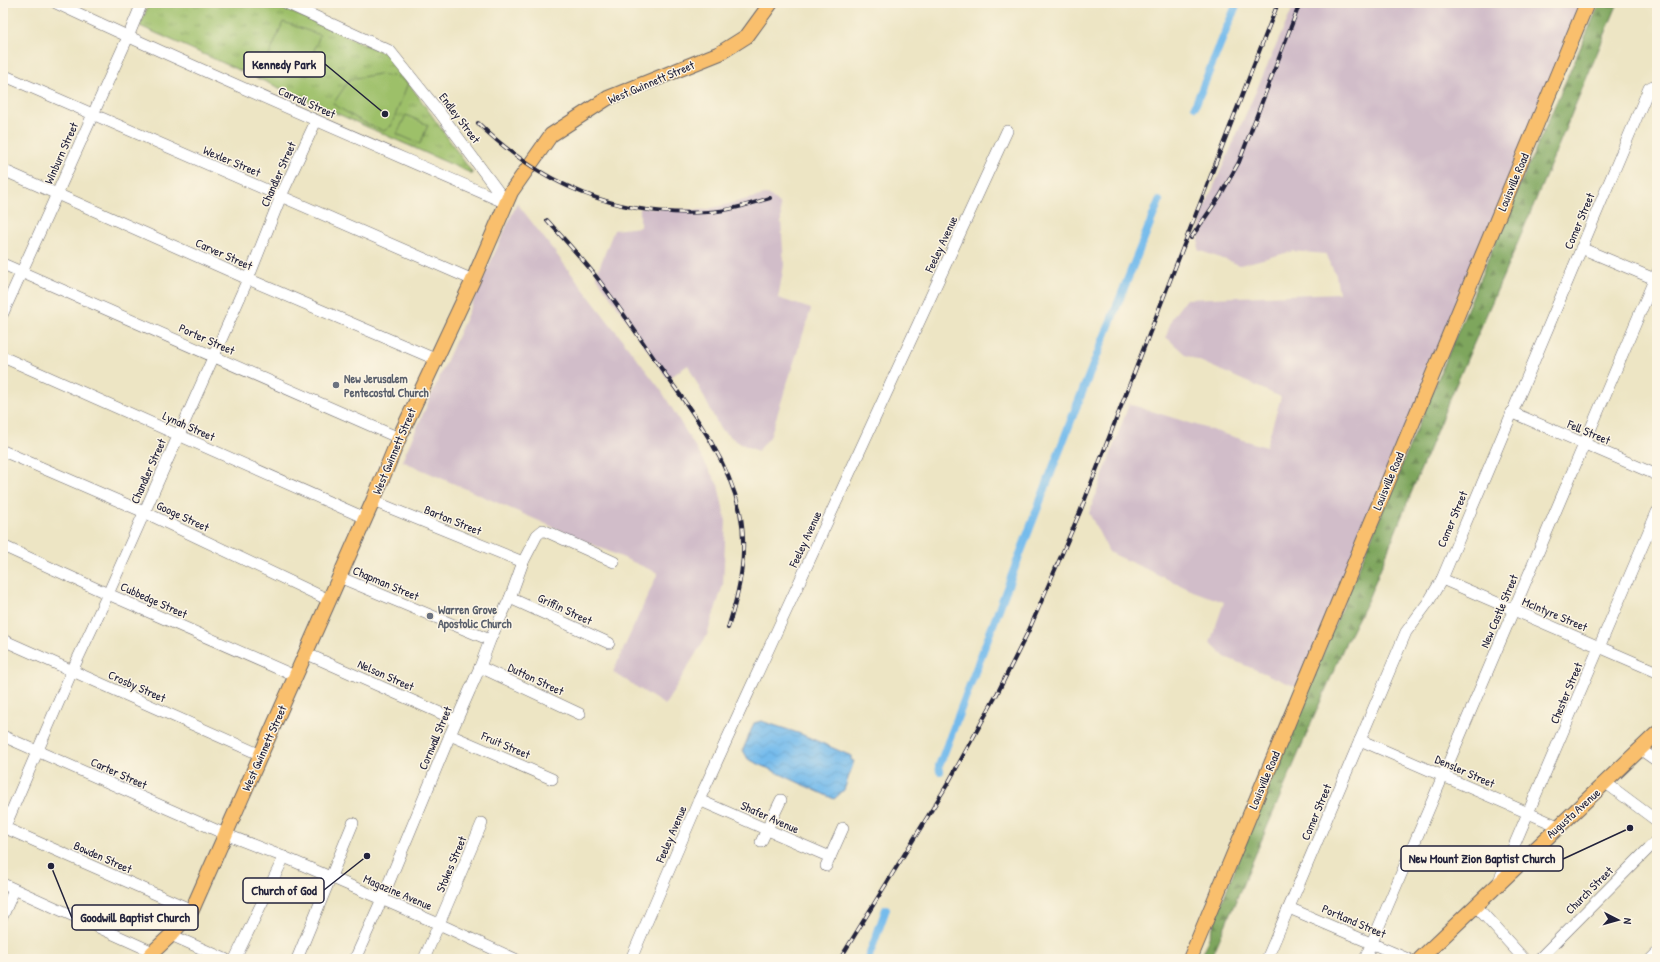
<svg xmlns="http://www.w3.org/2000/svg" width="1660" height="962" font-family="'Patrick Hand',sans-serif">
<defs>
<pattern id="forest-firs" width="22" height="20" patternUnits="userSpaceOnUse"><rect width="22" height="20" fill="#7ea65d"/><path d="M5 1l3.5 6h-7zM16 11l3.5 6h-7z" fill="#67874e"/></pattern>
<pattern id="park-tufts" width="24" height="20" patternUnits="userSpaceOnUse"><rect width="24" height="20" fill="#9dc069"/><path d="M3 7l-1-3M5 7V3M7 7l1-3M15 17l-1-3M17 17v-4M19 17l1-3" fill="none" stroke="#809c58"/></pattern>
<pattern id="water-waves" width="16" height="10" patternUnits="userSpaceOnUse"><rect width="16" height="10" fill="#74bbec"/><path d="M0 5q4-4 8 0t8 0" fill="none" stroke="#64a0cb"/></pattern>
</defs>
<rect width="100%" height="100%" fill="#fcf5e5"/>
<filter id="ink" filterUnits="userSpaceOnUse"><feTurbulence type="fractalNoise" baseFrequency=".025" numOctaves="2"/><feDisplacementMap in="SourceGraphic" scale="8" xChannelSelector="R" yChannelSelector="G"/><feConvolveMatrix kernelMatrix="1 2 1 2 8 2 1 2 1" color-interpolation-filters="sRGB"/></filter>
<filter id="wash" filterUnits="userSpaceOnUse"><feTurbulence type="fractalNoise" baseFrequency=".012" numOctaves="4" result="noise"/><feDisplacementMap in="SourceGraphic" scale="16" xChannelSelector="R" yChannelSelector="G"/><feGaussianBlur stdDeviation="0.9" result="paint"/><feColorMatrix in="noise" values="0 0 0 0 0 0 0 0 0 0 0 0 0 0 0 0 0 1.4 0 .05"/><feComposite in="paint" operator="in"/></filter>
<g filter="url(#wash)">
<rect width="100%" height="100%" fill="#ede5c4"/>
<g fill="#d1bdc9">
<path d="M1295,3H1588L1302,689L1225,657L1210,643L1224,602L1193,591L1109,552L1089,513L1129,404L1266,447L1281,397L1186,355L1166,337L1172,318L1186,299L1339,293L1336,275L1325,254L1293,251L1240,265L1198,250L1202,213Z"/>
<path d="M768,194L780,204L784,265L778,298L811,309L770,437L758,451L739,443L720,429L688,365L668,379L596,276L614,230L640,227V208L705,210Z"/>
<path d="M517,203L661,390L718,485L726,521L723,585L707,635L665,705L613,672L658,573L402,461Z"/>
</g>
<path fill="url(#forest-firs)" stroke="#50644c" d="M1600,3H1618L1521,235L1445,410L1368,599L1345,644L1211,959H1201L1228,886L1329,639L1501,228Z"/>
<path fill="url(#park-tufts)" stroke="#607152" d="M149,3H271L389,55L473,174L140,26Z"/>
<g fill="#9dc069" stroke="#607152">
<path d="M283,22L320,35L306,71L269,56Z"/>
<path d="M379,74L398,77L408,83L391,126L384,131L361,121L333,104L350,79Z"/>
<path d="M406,115L428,125L420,144L397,134Z"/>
</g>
<path fill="url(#water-waves)" stroke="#4b6e94" d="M761,721L801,734L851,756V760L854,761L844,790L834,799L748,759L743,750L754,723Z"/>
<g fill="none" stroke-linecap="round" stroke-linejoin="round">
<g stroke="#74bbec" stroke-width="8">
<path d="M1195,106L1237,3"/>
<path d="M940,771L939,766L1075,410L1159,201"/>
<path d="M868,959L886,909"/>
</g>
</g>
</g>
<g filter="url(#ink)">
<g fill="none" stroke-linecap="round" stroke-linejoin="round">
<defs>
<g id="minor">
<path d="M56,3C204,73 355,137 506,203"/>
<path d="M286,3L390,51L440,113L506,202"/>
<path d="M3,75L473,280"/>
<path d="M3,170L248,279L435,359"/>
<path d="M1581,248L1657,280"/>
<path d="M3,264L399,438"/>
<path d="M3,313L128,37L142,3"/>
<path d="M3,357L365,518"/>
<path d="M1511,412L1657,475"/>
<path d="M3,451L144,512L329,600"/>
<path d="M373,501L523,562"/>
<path d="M3,546L108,594L295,676"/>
<path d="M339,577L490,640"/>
<path d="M1442,579L1657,672"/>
<path d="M510,598L609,643"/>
<path d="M3,640L261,755"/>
<path d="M305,653L456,720"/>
<path d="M480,667L580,714"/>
<path d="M450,735L552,779"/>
<path d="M3,736L225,834L284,857L439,924L515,959"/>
<path d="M1360,740L1558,826"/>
<path d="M1640,749L1657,761"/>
<path d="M1606,783L1657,821"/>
<path d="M699,800L830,857"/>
<path d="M3,827L192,910"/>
<path d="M3,831L72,671L108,594L248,279L281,196L316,121"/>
<path d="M761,842L781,800"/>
<path d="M826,866L843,828"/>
<path d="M1498,883L1657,512"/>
<path d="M3,884L153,952"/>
<path d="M1476,906L1524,959"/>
<path d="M1289,908L1408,959"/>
<path d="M3,915L14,890"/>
<path d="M171,935L225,959"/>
<path d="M235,959L284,857"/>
<path d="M297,959L353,823"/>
<path d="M355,959L382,899L450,735L480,667L490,640L510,598L523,562L537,535L543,530L614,562"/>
<path d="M424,959L482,823"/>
<path d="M631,959L699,800L1007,131"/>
<path d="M1267,959L1406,632L1429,601L1442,579L1649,88L1653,86L1657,88"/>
<path d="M1365,959L1657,273"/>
<path d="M1539,959L1657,840"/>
<path d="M1651,959L1657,953"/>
</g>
<g id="major">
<path d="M147,959L153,952L171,935L192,910L373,501L399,438L473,280L511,192L551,135L608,98L720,53L747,36L771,3"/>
<path d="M1190,959L1587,3"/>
<path d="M1420,959L1657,733"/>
</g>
</defs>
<use href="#minor" stroke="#69666b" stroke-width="12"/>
<use href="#major" stroke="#69666b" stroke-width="16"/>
<use href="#minor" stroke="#fff" stroke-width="11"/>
<use href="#major" stroke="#f9bf6d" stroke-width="14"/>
<defs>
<g id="rail">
<path d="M478,123C541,185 619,218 708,212C729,211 750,204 770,198"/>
<path d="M547,220C562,237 577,253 591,270C615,300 636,333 658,364C691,410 727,456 740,512C748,552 740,590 728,628"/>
<path d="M1191,238L1220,196L1239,162L1300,3"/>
<path d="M840,959L947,785L996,696L1029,630L1080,512L1278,3"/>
</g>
</defs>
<use href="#rail" stroke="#22223b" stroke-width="4"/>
<use href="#rail" stroke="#fcf5e5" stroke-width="2.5" stroke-dasharray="8" stroke-linecap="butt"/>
</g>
</g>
<g fill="#6b7280" stroke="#fcf5e5" stroke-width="1.5">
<circle cx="336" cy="385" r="4"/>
<circle cx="430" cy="616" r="4"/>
</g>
<g text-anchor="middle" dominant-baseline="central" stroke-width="3" stroke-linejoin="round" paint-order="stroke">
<g font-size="12" fill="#22223b" stroke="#fcf5e5">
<text transform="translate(651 82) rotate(-23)">West Gwinnett Street</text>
<text transform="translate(307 102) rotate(24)">Carroll Street</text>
<text transform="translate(460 118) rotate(53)">Endley Street</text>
<text transform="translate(61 153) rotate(-66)">Winburn Street</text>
<text transform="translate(232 161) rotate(23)">Wexler Street</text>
<text transform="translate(278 174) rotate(-66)">Chandler Street</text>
<text transform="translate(1513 182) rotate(-67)">Louisville Road</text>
<text transform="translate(1579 221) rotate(-67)">Comer Street</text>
<text transform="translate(941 244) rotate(-65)">Feeley Avenue</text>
<text transform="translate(224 254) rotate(24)">Carver Street</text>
<text transform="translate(207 339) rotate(24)">Porter Street</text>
<text transform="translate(189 426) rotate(24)">Lynah Street</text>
<text transform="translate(1589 432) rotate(23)">Fell Street</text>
<text transform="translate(394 451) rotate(-67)">West Gwinnett Street</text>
<text transform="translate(148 471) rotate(-66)">Chandler Street</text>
<text transform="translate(1388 481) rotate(-67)">Louisville Road</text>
<text transform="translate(183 516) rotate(25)">Googe Street</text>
<text transform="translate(1452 519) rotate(-67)">Comer Street</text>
<text transform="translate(453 520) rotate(22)">Barton Street</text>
<text transform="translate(805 539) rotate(-65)">Feeley Avenue</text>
<text transform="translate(386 583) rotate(23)">Chapman Street</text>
<text transform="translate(154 600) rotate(24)">Cubbedge Street</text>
<text transform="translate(565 609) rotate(25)">Griffin Street</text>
<text transform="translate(1499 611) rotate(-67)">New Castle Street</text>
<text transform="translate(1555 614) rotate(23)">McIntyre Street</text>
<text transform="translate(386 675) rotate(24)">Nelson Street</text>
<text transform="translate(536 679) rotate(25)">Dutton Street</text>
<text transform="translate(137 686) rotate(24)">Crosby Street</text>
<text transform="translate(1566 693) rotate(-67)">Chester Street</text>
<text transform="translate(435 738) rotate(-67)">Cornwall Street</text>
<text transform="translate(506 745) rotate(23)">Fruit Street</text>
<text transform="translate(264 748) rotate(-66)">West Gwinnett Street</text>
<text transform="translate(1465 771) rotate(24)">Densler Street</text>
<text transform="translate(119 773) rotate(24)">Carter Street</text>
<text transform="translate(1264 780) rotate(-67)">Louisville Road</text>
<text transform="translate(1316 812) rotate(-67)">Comer Street</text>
<text transform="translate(1573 813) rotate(-42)">Augusta Avenue</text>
<text transform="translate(770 817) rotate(24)">Shafer Avenue</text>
<text transform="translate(671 834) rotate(-67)">Feeley Avenue</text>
<text transform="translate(103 857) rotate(24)">Bowden Street</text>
<text transform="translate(451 864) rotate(-67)">Stokes Street</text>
<text transform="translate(1589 890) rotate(-45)">Church Street</text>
<text transform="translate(398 892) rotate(23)">Magazine Avenue</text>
<text transform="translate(1354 921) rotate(23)">Portland Street</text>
</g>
<g font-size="12" font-weight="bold" fill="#5b616d" stroke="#fcf5e5" text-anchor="start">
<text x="344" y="378">New Jerusalem<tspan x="344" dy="14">Pentecostal Church</tspan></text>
<text x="438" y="609">Warren Grove<tspan x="438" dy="14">Apostolic Church</tspan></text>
</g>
</g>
<path fill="none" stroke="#22223b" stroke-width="1.5" d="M385 114L325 64M1630 828L1563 859M367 856L324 890M51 866L72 918"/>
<g fill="#22223b" stroke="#fcf5e5" stroke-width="1.5">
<circle cx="385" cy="114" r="4"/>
<circle cx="1630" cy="828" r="4"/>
<circle cx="367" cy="856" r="4"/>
<circle cx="51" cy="866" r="4"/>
</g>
<g fill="#fcf5e5" stroke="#22223b" stroke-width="1.5">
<rect x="244" y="52" width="81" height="25" rx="4"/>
<rect x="1401" y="846" width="162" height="25" rx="4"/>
<rect x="243" y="878" width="81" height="25" rx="4"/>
<rect x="72" y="905" width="126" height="25" rx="4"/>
</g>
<g font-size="13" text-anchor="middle" font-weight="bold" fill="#22223b">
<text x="284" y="69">Kennedy Park</text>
<text x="1482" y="863">New Mount Zion Baptist Church</text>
<text x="284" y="895">Church of God</text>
<text x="135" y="922">Goodwill Baptist Church</text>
</g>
<rect width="1660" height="962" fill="none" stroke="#fcf5e5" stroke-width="16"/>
<g transform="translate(1618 920) rotate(96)" stroke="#fcf5e5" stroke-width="3" paint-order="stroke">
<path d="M0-3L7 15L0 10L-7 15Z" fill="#22223b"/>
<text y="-6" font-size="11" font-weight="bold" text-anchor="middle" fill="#22223b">N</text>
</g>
</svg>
